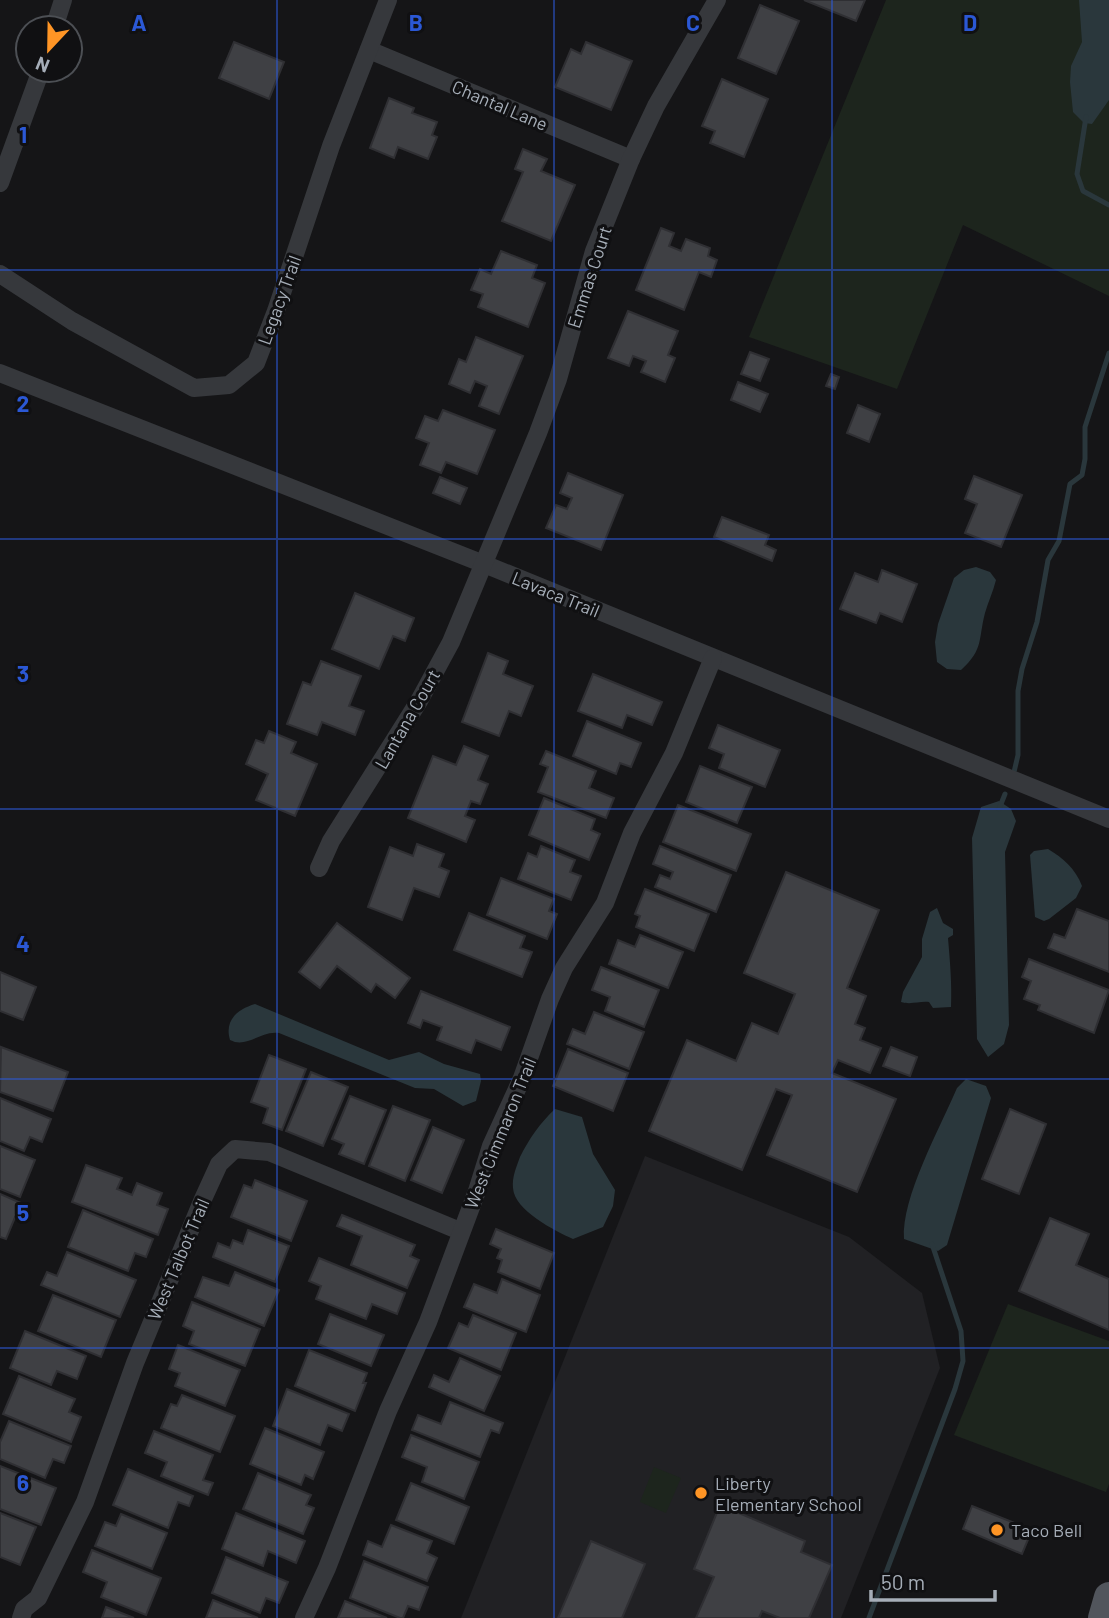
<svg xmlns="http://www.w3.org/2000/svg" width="1109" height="1618" font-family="Barlow,sans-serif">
<rect width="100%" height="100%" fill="#151517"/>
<path fill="#212124" d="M645,1156L849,1237L922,1293L940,1368L841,1618H461Z"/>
<g fill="#1d251d">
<path d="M886,0H1109V296L963,225L897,389L749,337Z"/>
<path d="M1008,1304L1109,1341V1484L1106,1492L954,1435Z"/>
<path d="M654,1467L681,1478L666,1513L640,1502Z"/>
</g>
<g fill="#2a373c">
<path d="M1079,0H1109V100L1092,124L1084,123L1073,112L1070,82L1071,66L1082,42Z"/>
<path d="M976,567L990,572L996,580C993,592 988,602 985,613C978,640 984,649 961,670L947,669L937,662L935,642L938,624L954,578L964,570Z"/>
<path d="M999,801L1011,809L1016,821L1005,852L1009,1025L1004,1044L988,1057L977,1039L972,838L981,807Z"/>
<path d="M1048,849C1063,858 1075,868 1082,886L1076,898L1049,919L1044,921L1035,917L1030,855L1034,851Z"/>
<path d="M937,908L943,923L953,929V935L948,938C950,962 952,983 951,1007L933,1008L929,1002C919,1001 911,1005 901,1002L903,992L922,957V939L930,912Z"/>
<path d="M255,1004L389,1060L419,1052L444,1064L480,1074L481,1081L476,1101L463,1106L434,1089L415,1088L279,1033C261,1030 247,1049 230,1040C224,1020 238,1009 255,1004Z"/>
<path d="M966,1079L986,1086L991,1098L947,1245L938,1251L904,1239C901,1198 940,1128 957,1088Z"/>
<path d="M555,1109L582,1117L593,1154L615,1190L613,1206L603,1227L573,1239C555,1231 514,1210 513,1188C512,1177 516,1168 520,1157C529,1139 540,1123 555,1109Z"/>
</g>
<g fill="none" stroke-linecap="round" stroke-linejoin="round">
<g stroke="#2a373c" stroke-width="5">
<path d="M1086,117L1077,174L1083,191L1109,205"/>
<path d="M1014,772L1018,755V691L1022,669L1037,622L1048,560L1059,541L1070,484L1082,475L1085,459V427L1109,353"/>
<path d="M999,809L1005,794"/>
<path d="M869,1618L955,1389L963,1361L961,1331L932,1244"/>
</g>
</g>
<g fill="#3f4044" stroke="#2f2f33" stroke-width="2">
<path d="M804,0H865L856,21Z"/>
<path d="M760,5L799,21L776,74L738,58Z"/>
<path d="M234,42L284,62L269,99L219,78Z"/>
<path d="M586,42L632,61L611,110L555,87L571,49L581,54Z"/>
<path d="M722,79L768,99L744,157L710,143L715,131L702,126Z"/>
<path d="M389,98L414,108L412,113L437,122L432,135L437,137L428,159L398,147L394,158L370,148Z"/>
<path d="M523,149L547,159L541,171L575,185L551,241L502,221L523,172L515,169Z"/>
<path d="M661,228L674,233L669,246L681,251L686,239L710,248L708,256L717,260L711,277L699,272L684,310L636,290Z"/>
<path d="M501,251L537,265L532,278L545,283L528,327L478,307L483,294L471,290L480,269L491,274Z"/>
<path d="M628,311L678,331L668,355L675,358L665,382L641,372L646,361L633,356L629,366L608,358Z"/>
<path d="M476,337L523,356L499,414L479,406L487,386L475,381L470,393L449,384L459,359L466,362Z"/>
<path d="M750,352L769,359L760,381L741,374Z"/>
<path d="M831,374L839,377L835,389L826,386Z"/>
<path d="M738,382L768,394L760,412L731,400Z"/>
<path d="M858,405L880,414L869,442L847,433Z"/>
<path d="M443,410L495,430L477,474L446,462L441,473L420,465L429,443L416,438L425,416L438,421Z"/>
<path d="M568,473L623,495L601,550L546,528L556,505L567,509L572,498L560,493Z"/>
<path d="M974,476L1022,495L1001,547L965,533L977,504L965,499Z"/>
<path d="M440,477L467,488L460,504L433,493Z"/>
<path d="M722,517L769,535L765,545L776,550L772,561L714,537Z"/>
<path d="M882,570L917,584L902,622L880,613L876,623L840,609L855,573L878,582Z"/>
<path d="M355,593L414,618L405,641L393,636L379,669L332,649Z"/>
<path d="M488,653L508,661L503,674L533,686L521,716L509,711L499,736L462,722Z"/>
<path d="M321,661L361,676L349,706L364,711L355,735L322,722L317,735L287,724L303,682L311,685Z"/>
<path d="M593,674L662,702L652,725L627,715L622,728L578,711Z"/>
<path d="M587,721L641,743L631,767L620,763L616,774L573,756Z"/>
<path d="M718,725L780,750L765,787L719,768L724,754L709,748Z"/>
<path d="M269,731L296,742L291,753L317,764L295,816L256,800L268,774L246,764L256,740L264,743Z"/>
<path d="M464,746L488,756L478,780L488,784L480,804L471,801L465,816L475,820L466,842L408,818L433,756L456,765Z"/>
<path d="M546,751L596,771L589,788L614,798L606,818L538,792L548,767L540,764Z"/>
<path d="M700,766L752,787L737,823L686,802Z"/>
<path d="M544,798L595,819L591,830L600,834L589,860L529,835Z"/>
<path d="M678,805L751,834L736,871L663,842Z"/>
<path d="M417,844L444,854L439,867L449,871L439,897L414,888L402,920L368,907L390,847L413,856Z"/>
<path d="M541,846L575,860L570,872L581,876L571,900L518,879L528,853L537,857Z"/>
<path d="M660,846L731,875L716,912L655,887L660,875L670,879L673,872L653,864Z"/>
<path d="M786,872L879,910L847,988L866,996L855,1024L865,1028L860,1040L881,1048L870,1073L838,1060L832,1073L896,1099L857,1192L767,1155L792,1095L776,1089L742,1170L649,1131L687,1040L736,1061L752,1023L778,1034L795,994L744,973Z"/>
<path d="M501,878L554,899L549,911L557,914L547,939L487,915Z"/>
<path d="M645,889L709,914L694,951L636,927L640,916L635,914Z"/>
<path d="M1077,909L1109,921V972L1048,948L1054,934L1065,938Z"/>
<path d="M469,913L525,936L520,948L532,952L522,977L454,950Z"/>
<path d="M337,923L410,978L395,998L376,984L371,992L337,966L320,988L299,972Z"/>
<path d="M640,935L683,952L668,988L609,964L618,940L635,947Z"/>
<path d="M1029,959L1109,990L1094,1033L1038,1010L1040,1005L1024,999L1031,981L1022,977Z"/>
<path d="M601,967L659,990L644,1027L605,1011L610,997L592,990Z"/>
<path d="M0,972L36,987L23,1020L0,1011Z"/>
<path d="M421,991L510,1027L501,1050L476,1040L471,1053L437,1040L442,1027L423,1020L420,1028L408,1023Z"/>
<path d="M594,1012L644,1032L629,1069L567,1044L573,1029L585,1034Z"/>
<path d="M1,1047L68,1072L53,1111L0,1092Z"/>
<path d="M891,1047L917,1057L910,1076L883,1066Z"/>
<path d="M568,1049L628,1073L613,1111L553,1086Z"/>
<path d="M269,1055L306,1069L282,1130L263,1123L268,1108L251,1102Z"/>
<path d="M311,1072L348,1087L323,1146L286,1131Z"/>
<path d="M350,1096L386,1110L364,1164L339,1154L344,1144L332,1139Z"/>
<path d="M0,1098L51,1119L42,1142L30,1137L24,1151L0,1141Z"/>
<path d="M393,1106L430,1120L405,1181L369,1166Z"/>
<path d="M1010,1109L1046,1124L1019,1194L982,1179Z"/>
<path d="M433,1127L464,1140L442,1193L411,1180Z"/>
<path d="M0,1146L35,1160L20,1197L0,1189Z"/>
<path d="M86,1165L122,1178L117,1189L132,1195L137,1183L162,1193L157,1205L168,1209L158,1235L72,1202Z"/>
<path d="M255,1180L307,1201L291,1241L231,1217L244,1185L252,1188Z"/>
<path d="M0,1194L21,1203L6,1239L0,1237Z"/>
<path d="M83,1210L153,1239L146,1257L135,1253L128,1271L68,1247Z"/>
<path d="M342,1215L415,1245L410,1256L419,1260L407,1288L351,1265L362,1236L337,1226Z"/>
<path d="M1050,1218L1089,1234L1076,1265L1109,1279V1330L1019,1291Z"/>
<path d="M496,1229L554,1253L540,1289L498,1272L502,1260L497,1258L501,1249L490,1244Z"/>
<path d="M248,1230L289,1246L275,1282L213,1257L218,1243L230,1248L233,1240L243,1244Z"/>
<path d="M67,1252L136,1280L120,1317L41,1285L47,1272L57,1276Z"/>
<path d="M319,1258L405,1293L397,1314L372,1304L366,1319L316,1299L321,1286L309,1281Z"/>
<path d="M235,1272L279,1290L264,1326L195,1297L203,1277L229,1286Z"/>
<path d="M502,1279L540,1295L526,1332L464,1307L474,1284L497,1293Z"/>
<path d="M53,1295L116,1320L101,1357L38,1331Z"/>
<path d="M192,1302L260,1329L245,1366L189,1344L194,1331L183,1326Z"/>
<path d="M330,1314L384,1335L371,1366L318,1344Z"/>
<path d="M473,1315L516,1333L501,1370L448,1348L459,1323L468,1327Z"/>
<path d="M25,1331L86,1356L77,1379L57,1371L51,1385L10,1368Z"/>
<path d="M178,1345L240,1370L225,1406L175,1386L180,1373L169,1369Z"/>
<path d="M309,1350L367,1373L363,1383H366L355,1411L295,1386Z"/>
<path d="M460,1358L500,1376L484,1411L429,1387L434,1375L449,1382Z"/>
<path d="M19,1376L75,1399L69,1412L81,1417L71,1442L3,1414Z"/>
<path d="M287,1389L349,1414L342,1431L328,1425L320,1445L273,1426Z"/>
<path d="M182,1395L235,1416L220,1452L161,1428L171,1404L177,1406Z"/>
<path d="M450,1402L503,1423L499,1433L491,1430L480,1457L412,1430L418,1415L441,1424Z"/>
<path d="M9,1421L71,1446L64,1463L53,1459L45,1478L0,1459V1442Z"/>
<path d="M265,1428L324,1452L313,1479L305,1475L301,1485L250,1464Z"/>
<path d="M154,1431L213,1455L203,1480L213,1483L208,1495L161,1476L167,1462L145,1453Z"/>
<path d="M411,1435L479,1462L464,1499L422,1482L427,1467L402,1457Z"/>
<path d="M0,1466L56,1488L41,1525L0,1509Z"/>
<path d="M128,1469L193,1496L189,1506L178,1502L168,1528L113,1505Z"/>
<path d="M258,1473L311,1495L306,1505L314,1508L303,1534L243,1509Z"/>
<path d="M411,1483L469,1507L454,1544L396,1520Z"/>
<path d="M720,1505L805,1541L801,1552L832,1565L809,1618H780L762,1611L759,1618H696L714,1577L694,1569Z"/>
<path d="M972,1506L1032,1530L1022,1554L963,1529Z"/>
<path d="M0,1513L36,1527L20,1565L0,1557Z"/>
<path d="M236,1513L305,1541L296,1563L268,1551L263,1566L222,1549Z"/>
<path d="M121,1514L167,1533L152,1569L95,1546L105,1522L116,1526Z"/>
<path d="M391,1525L432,1541L427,1553L437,1558L427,1581L363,1555L368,1541L382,1547Z"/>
<path d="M591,1541L645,1564L622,1618H558Z"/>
<path d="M92,1550L161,1578L146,1615L101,1597L107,1582L83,1572Z"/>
<path d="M226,1557L288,1582L279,1603L266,1598L260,1613L212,1593Z"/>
<path d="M364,1561L428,1587L419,1610L408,1606L403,1618H400L350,1598Z"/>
<path d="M213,1600L258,1618H206Z"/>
<path d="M345,1601L387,1618H338Z"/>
<path d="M106,1607L134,1618H102Z"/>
</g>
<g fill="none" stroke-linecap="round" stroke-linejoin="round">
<g stroke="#36383c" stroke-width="18">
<path d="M54,28L63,0"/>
<path d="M369,50L631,159"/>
<path d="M0,183L41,70"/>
<path d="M0,274L72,321L194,388L229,385L256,363L276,311L331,146L388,0"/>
<path d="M0,373L484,564L1109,819"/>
<path d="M319,868L331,841L419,701L451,642L538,433L558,379L594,251L631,159L656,106L717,0"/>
<path d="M21,1618L24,1609L38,1598L85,1502L135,1363L203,1199L219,1164L235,1149L269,1152L460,1231"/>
<path d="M304,1618L327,1568L388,1411L428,1322L477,1191L491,1146L522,1078L550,999L564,968L605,903L632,833L674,753L713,658"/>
</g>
<path stroke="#51555c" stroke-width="30" d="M1103,1618L1109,1597"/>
</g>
<path fill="none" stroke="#2b58d5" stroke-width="2" stroke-opacity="0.55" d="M277,0V1618M554,0V1618M832,0V1618M0,270H1109M0,539H1109M0,809H1109M0,1079H1109M0,1348H1109"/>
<g fill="#ff9525" stroke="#101012" stroke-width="2.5">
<circle cx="701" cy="1493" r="7"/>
<circle cx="997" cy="1530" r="7"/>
</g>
<g text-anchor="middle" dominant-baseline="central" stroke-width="6" stroke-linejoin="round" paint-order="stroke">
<g font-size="18" fill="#a6aeb8" stroke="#101012">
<text transform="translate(500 105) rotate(23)">Chantal Lane</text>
<text transform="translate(589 277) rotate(-72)">Emmas Court</text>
<text transform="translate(279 300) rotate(-70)">Legacy Trail</text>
<text transform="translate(556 594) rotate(22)">Lavaca Trail</text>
<text transform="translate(407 719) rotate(-60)">Lantana Court</text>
<text transform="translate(500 1133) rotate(-68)">West Cimmaron Trail</text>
<text transform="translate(178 1259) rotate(-67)">West Talbot Trail</text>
</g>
<g font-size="18" fill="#a6aeb8" stroke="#101012" text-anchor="start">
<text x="715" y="1483">Liberty<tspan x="715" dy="21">Elementary School</tspan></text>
<text x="1011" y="1530">Taco Bell</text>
</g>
</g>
<g font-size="23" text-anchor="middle" font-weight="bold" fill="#2b58d5" stroke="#101012" stroke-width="6" stroke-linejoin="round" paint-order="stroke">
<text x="139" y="31">A</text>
<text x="416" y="31">B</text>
<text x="693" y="31">C</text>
<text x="970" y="31">D</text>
<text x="23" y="143">1</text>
<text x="23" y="412">2</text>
<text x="23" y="682">3</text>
<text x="23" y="952">4</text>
<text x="23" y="1221">5</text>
<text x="23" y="1491">6</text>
</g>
<g transform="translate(49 49) rotate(202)"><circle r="33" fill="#101012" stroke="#4c4f54" stroke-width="2"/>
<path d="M0-5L12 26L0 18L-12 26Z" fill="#ff9525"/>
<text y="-10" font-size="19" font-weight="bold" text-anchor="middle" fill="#a6aeb8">N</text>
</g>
<path d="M871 1590v10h124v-10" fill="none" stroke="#a6aeb8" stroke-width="3.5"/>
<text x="881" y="1590" font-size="21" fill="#a6aeb8" stroke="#101012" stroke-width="5" paint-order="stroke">50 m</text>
</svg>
